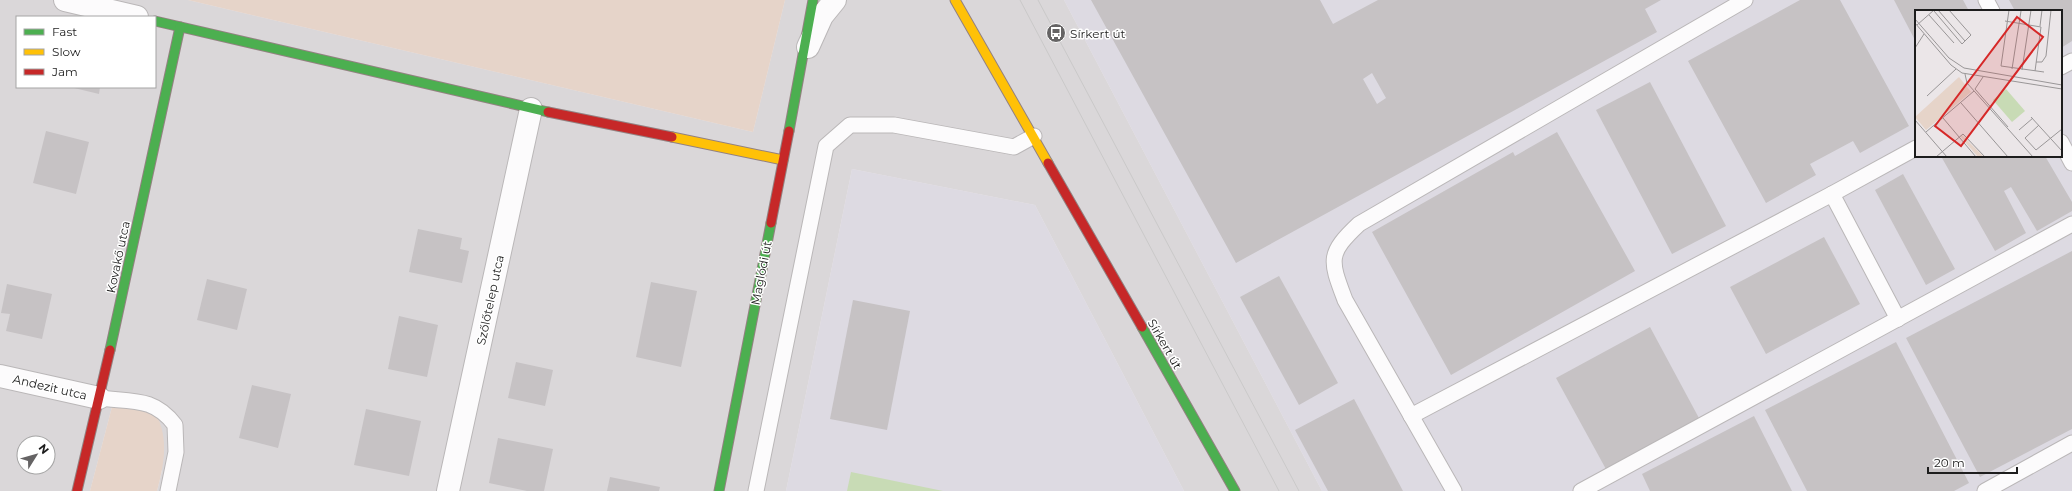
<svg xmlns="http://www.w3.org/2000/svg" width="2072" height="491" font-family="Montserrat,sans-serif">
<rect width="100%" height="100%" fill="#ebe6e8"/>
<path fill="#dad7d9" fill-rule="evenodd" d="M0,0H188L753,132L785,0H1064L1322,491H1184L1035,205L852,169L786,491H157L162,471L113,403L90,491H0ZM17,17H155V87H17ZM24,443H48V467H24Z"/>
<g fill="#dddae2" fill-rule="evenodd">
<path d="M1064,0H2072V491H1322ZM1916,11H2061V156H1916Z"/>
<path d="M852,169L1035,205L1184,491H786Z"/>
</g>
<g fill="#e6d4c9">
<path d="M188,0H785L753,132Z"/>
<path d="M113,403L128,404L156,414C169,439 164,464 157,491H90Z"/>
</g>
<path fill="#c8dbb5" d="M851,472L943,491H847Z"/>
<g fill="#c6c2c4" fill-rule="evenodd">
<path d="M1091,0H1320L1333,24L1378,0H1661L1645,9L1657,32L1236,263ZM1372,73L1386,98L1377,104L1363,79Z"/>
<path d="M1800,0H1840L1909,126L1860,153L1853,141L1810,164L1816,175L1766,203L1688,61Z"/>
<path d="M1894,0H1963L1969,11H1916V42Z"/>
<path d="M2009,0H2072V41L2061,48V11H2015Z"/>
<path d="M1650,82L1726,226L1672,254L1596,110Z"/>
<path d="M70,87H100L99,94Z"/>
<path d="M46,131L89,142L76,194L33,183Z"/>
<path d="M1557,132L1635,271L1451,375L1372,232L1513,152L1515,156Z"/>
<path d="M1946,156H2045L2072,202V211L2037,231L2011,187L2004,191L2026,233L1995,251L1942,158Z"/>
<path d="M1903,174L1955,269L1926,285L1875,190Z"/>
<path d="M418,229L462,238L460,249L469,251L462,283L409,272Z"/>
<path d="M1824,237L1860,304L1766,354L1730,287Z"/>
<path d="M2072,251V429L1980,477L1906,338Z"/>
<path d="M1279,276L1338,383L1299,405L1240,297Z"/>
<path d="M207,279L247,289L237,330L197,320Z"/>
<path d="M651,282L697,291L681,367L636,357Z"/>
<path d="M7,284L52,294L42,339L6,331L10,314L1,313Z"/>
<path d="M853,300L910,311L887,430L830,419Z"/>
<path d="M399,316L438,325L427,377L388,369Z"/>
<path d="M1650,327L1700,420L1607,471L1556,378Z"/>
<path d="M1896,342L1969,483L1954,491H1807L1765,410Z"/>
<path d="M516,362L553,370L545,406L508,398Z"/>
<path d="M252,385L291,394L278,448L239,438Z"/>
<path d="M1354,399L1403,491H1328L1295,430Z"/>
<path d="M366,409L421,421L409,476L354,465Z"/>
<path d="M1754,416L1792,491H1650L1642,474Z"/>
<path d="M498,438L553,449L544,491H527L489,483Z"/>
<path d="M610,477L660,487L659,491H607Z"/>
</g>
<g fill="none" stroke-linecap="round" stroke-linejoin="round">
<defs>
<g id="lane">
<path d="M1986,0L1992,11"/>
<path d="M2061,67L2072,61"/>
<path d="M2061,142L2072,163"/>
<path d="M1832,194L1898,319"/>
<path d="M99,398C132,402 154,397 175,425L176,452L168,491"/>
<path d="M1411,416L1832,194L1916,148"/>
<path d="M756,491L826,146L850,125H894L1014,147L1034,136"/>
<path d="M1454,491L1345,300C1330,260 1327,254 1359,224L1745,0"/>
<path d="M1581,491L2072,224"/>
<path d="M1985,491L2072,443"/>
</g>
<g id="street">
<path d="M65,0L137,17"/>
<path d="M808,47L822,16L835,0"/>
<path d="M0,376L99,398"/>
<path d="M448,491L531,109"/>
</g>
<g id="fast">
<path d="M155,21L548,112"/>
<path d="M789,131L813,0"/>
<path d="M1142,327L1235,491"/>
<path d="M110,350L180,27"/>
<path d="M719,491L771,223"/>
</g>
<g id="slow">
<path d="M955,0L1048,163"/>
<path d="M672,137L783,160"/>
</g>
<g id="jam">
<path d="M548,112L672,137"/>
<path d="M1048,163L1142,327"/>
<path d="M771,223L789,131"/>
<path d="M77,491L110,350"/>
</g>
</defs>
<use href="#lane" stroke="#bab7b8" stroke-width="17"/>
<use href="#street" stroke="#bab7b8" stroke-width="24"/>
<use href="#fast" stroke="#938181" stroke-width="11"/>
<use href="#slow" stroke="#938181" stroke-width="11"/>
<use href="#jam" stroke="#938181" stroke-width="11"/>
<use href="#lane" stroke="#fcfbfc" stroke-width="15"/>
<use href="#street" stroke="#fcfbfc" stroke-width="22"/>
<use href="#fast" stroke="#4caf50" stroke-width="9"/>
<use href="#slow" stroke="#ffc107" stroke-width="9"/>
<use href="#jam" stroke="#c62828" stroke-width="9"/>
<g stroke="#cac9c9" stroke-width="1">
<path d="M1020,0L1279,491"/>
<path d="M1038,0L1299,491"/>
</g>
</g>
<defs>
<symbol id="bus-disc" viewBox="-11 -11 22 22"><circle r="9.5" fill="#656364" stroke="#fff"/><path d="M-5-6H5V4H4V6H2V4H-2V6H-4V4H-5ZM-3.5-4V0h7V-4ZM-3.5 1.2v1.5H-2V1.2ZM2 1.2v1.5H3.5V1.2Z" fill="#fff"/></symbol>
</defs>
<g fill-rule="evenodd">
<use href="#bus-disc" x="1045" y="22" width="22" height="22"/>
</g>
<g text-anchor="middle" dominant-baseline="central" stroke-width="3" stroke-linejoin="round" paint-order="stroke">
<g font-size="12" fill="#1d1d1d" stroke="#fff" text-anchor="start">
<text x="1070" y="33">Sírkert út</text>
</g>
<g font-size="12" fill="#1d1d1d" stroke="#fff">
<text transform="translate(118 257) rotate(-78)">Kovakő utca</text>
<text transform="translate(761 273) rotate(-79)">Maglódi út</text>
<text transform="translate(490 300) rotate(-78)">Szőlőtelep utca</text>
<text transform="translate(1165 344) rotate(60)">Sírkert út</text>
<text transform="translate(50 387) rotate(13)">Andezit utca</text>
</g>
</g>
<g transform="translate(1915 10)">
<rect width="147" height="147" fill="#ebe6e8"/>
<path d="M44,67L56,82L11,120L0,107ZM47,125L69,147H63L45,126Z" fill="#e6d4c9"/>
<path d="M91,79L110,101L97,112L78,90Z" fill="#c8dbb5"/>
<path fill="none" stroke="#999697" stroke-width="1" d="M23,0L50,31M94,0L86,56L129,62M19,1L47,34L56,25L34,0M14,5L39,33M0,9L34,48L49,58L147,75M90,11L126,17L120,61M0,13L36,55L47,63L147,79M2,15L19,0M125,16L127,0M0,38L9,24M121,52H127L131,46L136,0M97,59L106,1M107,60L116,0M50,64L52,73L118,147M68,67L60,79L93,117M12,86L41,59M46,93L93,147M116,107L147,141M28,108L61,147M0,110L32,147M124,115L110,128L121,140L147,119M104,120L118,108M11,122L59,81M21,147L48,124L70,147"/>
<path fill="#d62828" fill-opacity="0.15" stroke="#d62828" stroke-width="2" d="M102,7L128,27L46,136L20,116Z"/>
<rect width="147" height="147" fill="none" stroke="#1d1d1d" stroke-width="2"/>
</g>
<rect x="16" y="16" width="140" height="72" fill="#ffffff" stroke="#a5a5a5"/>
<rect x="24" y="29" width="20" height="6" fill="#4caf50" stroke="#a5a5a5"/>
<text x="52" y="36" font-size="12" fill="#1d1d1d">Fast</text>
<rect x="24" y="49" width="20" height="6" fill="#ffc107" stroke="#a5a5a5"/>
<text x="52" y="56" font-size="12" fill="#1d1d1d">Slow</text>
<rect x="24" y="69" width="20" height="6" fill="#c62828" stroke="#a5a5a5"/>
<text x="52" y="76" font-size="12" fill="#1d1d1d">Jam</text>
<g transform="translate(36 455) rotate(53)"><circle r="19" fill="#ffffff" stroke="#a5a5a5"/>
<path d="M0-3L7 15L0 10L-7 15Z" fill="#656364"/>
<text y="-6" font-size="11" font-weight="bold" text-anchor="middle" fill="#1d1d1d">N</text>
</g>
<path d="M1928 467v6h89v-6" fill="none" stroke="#1d1d1d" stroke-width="2"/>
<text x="1934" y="467" font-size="12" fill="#1d1d1d" stroke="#ffffff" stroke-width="3" paint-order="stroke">20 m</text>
</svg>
